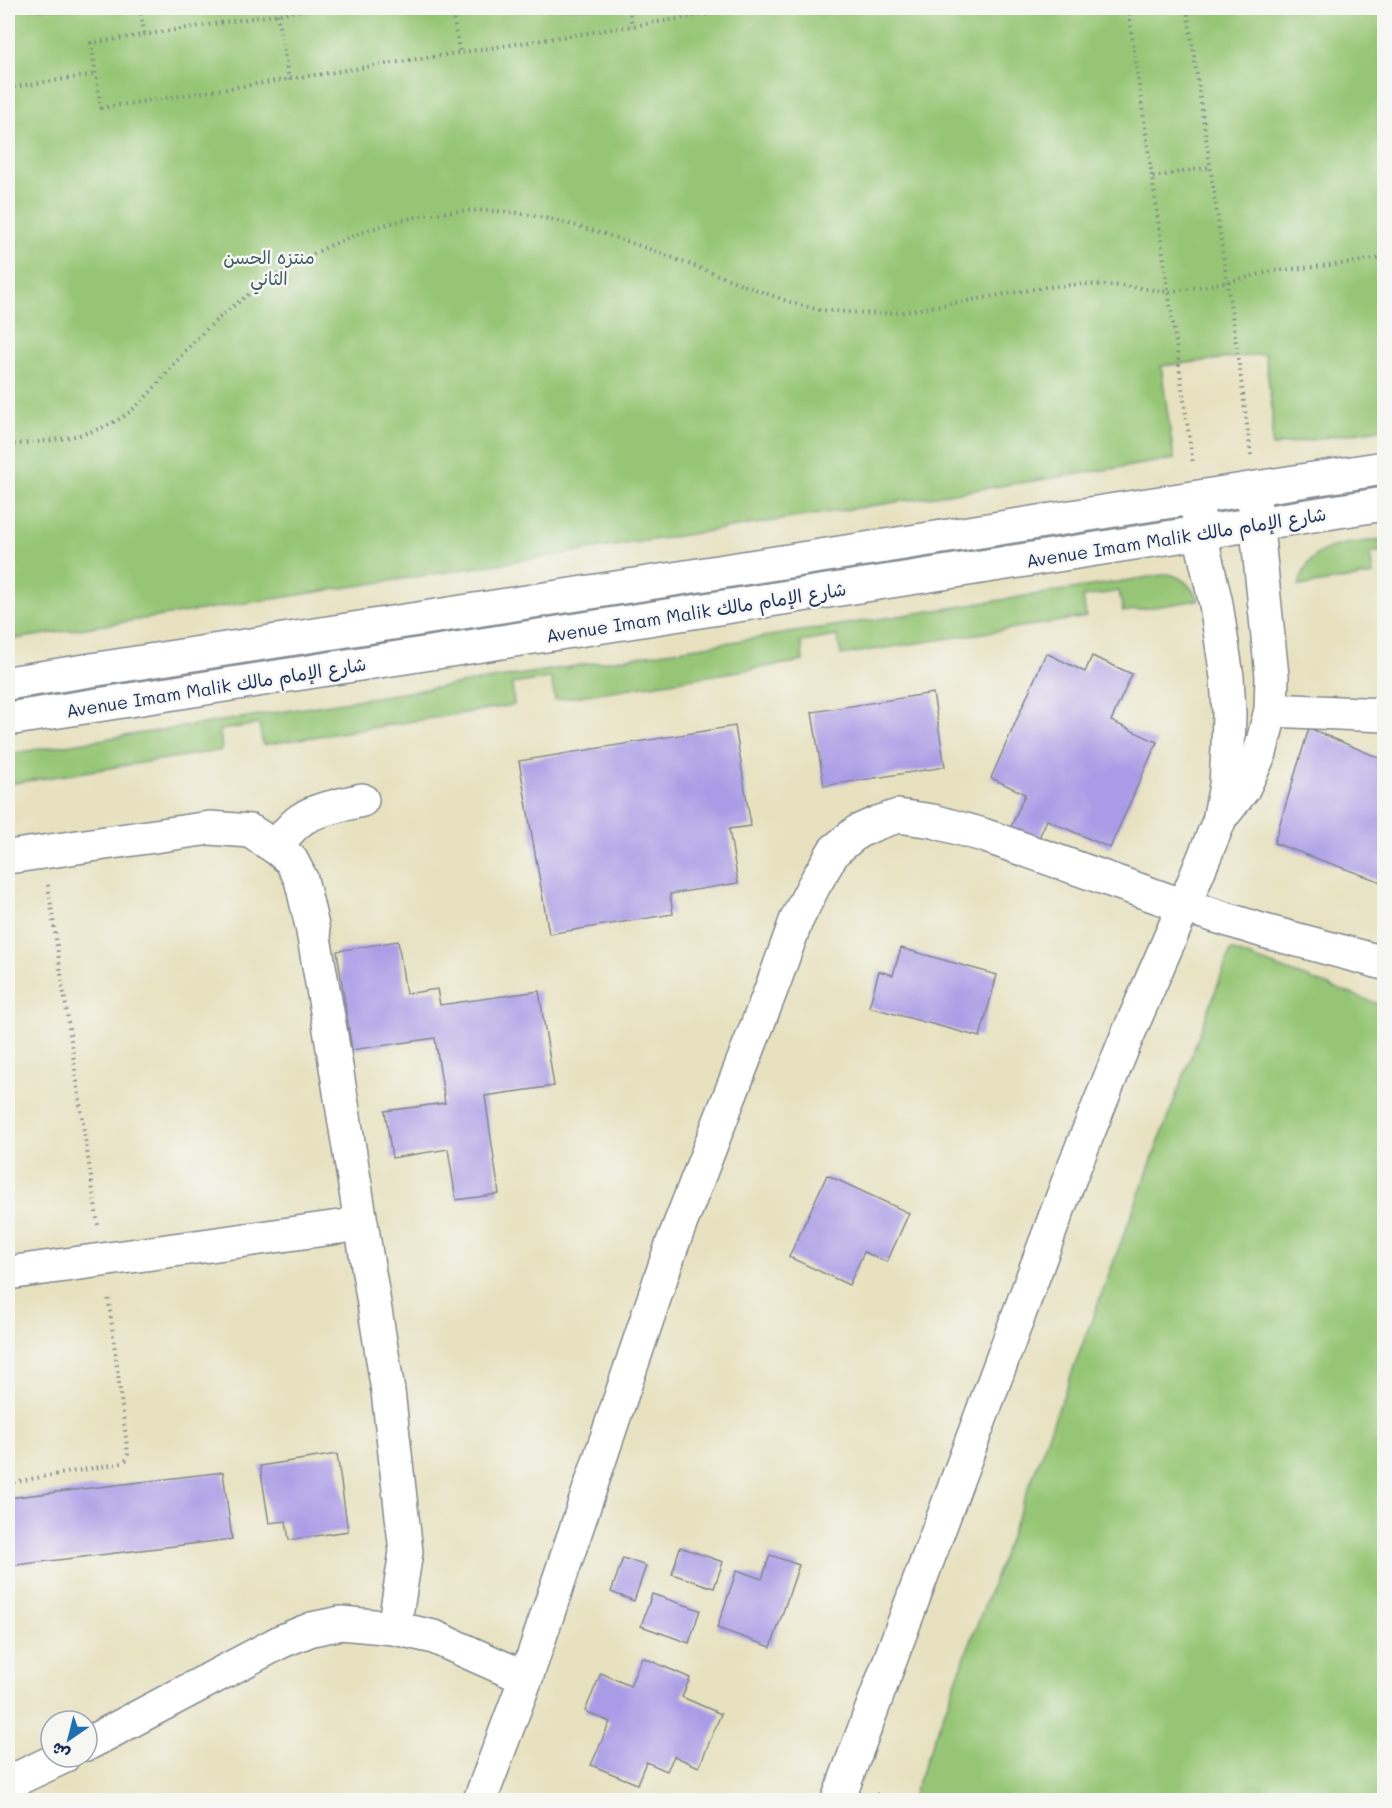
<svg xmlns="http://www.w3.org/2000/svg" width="1392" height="1808" font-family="Mali,'Playpen Sans Arabic',sans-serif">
<rect width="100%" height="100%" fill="#f6f6f2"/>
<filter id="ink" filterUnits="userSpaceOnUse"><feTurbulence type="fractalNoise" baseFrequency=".0167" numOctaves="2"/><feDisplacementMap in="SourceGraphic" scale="12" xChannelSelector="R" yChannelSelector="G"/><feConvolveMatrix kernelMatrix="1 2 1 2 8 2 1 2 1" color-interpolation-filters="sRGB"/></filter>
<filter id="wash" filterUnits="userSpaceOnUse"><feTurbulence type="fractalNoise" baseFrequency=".008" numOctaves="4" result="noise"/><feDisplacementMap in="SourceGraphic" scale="24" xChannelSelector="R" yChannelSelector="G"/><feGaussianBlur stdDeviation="1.35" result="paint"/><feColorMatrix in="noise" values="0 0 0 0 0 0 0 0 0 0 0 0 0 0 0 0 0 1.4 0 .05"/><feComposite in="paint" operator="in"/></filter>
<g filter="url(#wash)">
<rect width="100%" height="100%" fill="#e7e1bf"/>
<g fill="#96c675" stroke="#587a6a" stroke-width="1.5">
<path d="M8,8H1384V428L1272,446V409L1265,354L1161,366L1174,459L8,640Z"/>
<path d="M1384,539V551L1370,553L1373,575L1299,586C1309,540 1346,545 1384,539Z"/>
<path d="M1169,574C1185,578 1191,587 1199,600L1123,612L1119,591L1083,597L1086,617L841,655L837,636L801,642L803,661L555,700L551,678L512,684L514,705L263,745L259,724L220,730L222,750L8,784V754Z"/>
<path d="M1231,950L1384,1006V1800H911Z"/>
</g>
<g id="blocks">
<g fill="#aa9be6">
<path d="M1046,653L1085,672L1092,656L1132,674L1111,721L1157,742L1110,848L1047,820L1037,842L1010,829L1025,794L991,778Z"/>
<path d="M933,693L945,767L824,786L812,712Z"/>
<path d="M735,726L751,826L729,829L738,883L670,894L673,914L549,934L519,761Z"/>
<path d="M1309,728L1384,760V883L1274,843Z"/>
<path d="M398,941L406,994L437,989L440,1005L539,991L554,1086L485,1096L499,1194L456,1200L448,1149L392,1158L385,1111L445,1103L435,1038L352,1050L337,951Z"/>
<path d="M901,948L997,975L980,1037L869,1007L879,971L893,975Z"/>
<path d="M827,1175L909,1213L887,1262L864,1252L849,1285L789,1257Z"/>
<path d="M337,1454L348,1531L289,1540L286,1521L269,1523L260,1466Z"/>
<path d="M223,1472L232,1539L8,1566V1498Z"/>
<path d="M680,1547L723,1562L714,1588L672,1574Z"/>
<path d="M770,1555L799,1565L771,1647L717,1628L737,1570L762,1579Z"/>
<path d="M623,1558L646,1566L634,1601L611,1592Z"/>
<path d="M652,1594L700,1610L689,1643L641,1626Z"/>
<path d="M642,1657L690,1678L682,1697L721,1714L699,1767L674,1756L667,1771L646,1762L637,1784L591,1765L610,1722L585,1711L601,1673L630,1686Z"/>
</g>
</g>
</g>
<g filter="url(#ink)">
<use href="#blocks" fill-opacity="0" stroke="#81888e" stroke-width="1.5"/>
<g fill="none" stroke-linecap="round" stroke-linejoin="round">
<defs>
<g id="minor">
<path d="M1271,710L1384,715"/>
<path d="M1226,811L1243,789L1260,753L1271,710L1272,676L1253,489"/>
<path d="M275,847C284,837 291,826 302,819C318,808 343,805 362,800"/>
<path d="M8,857L210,828L250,831L275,847L291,860L301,879L312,926L329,1023L388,1391L406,1552L394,1628"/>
<path d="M8,1273L361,1224"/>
<path d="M87,1744L282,1641L312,1629L341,1623L394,1628L434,1637L526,1678"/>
<path d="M8,1783L63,1757"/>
<path d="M480,1800L526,1678L672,1245L774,982L796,921L813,887L834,851L857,832L877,823L898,816L933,821L983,835L1184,906L1264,931L1384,963"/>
<path d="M838,1800L1072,1172L1126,1039L1184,906L1219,821L1226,785L1228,749L1229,713L1227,677L1216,604L1200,533L1197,504"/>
</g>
<g id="major">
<path d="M8,683L1384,468"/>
<path d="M8,719L1384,504"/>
</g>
</defs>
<use href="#minor" stroke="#81888e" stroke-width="36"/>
<use href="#major" stroke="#81888e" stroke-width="36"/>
<g stroke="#81888e" stroke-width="4" stroke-dasharray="1.5 4.5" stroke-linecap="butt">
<path d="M140,8L144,34"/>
<path d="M317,8L91,43L101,108L749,8"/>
<path d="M451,8L460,53"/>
<path d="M629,8L632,26"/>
<path d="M1128,8L1193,464"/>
<path d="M1187,8L1238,357L1251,455"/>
<path d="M277,14L289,80"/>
<path d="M8,88L96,74"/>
<path d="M1153,177L1210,167"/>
<path d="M8,445C55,440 106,438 142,401C165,377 184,349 209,327C294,249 418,192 535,216C624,234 707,273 793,303L820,310L876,314L903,312L1046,287L1083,284L1124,286L1169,292L1227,282L1273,271L1350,263L1384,257"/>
<path d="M48,885L98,1225"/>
<path d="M8,1483L122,1463L127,1459L128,1454L108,1295"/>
<path d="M876,1794L892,1800"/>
</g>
<use href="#minor" stroke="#fff" stroke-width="33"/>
<use href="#major" stroke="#fff" stroke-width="33"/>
</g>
</g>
<g text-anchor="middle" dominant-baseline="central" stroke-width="5" stroke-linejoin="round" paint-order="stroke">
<g font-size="18" fill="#405c65" stroke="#f6f6f2">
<text x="269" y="257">منتزه الحسن<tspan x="269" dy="21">الثاني</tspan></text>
</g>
<g font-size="18" fill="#1b2f5e" stroke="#f6f6f2">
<text transform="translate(1176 537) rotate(-9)">Avenue Imam Malik شارع الإمام مالك</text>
<text transform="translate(696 612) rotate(-9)">Avenue Imam Malik شارع الإمام مالك</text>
<text transform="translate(216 687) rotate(-9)">Avenue Imam Malik شارع الإمام مالك</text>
</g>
</g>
<rect width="1392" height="1808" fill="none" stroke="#f6f6f2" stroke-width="30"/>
<g transform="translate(69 1739) rotate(215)"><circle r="28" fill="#f6f6f2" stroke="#9ea6b7" stroke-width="1.5"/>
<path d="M0-4.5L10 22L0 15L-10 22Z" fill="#1f6fb2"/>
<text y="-9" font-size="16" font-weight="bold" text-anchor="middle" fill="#1b2f5e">ش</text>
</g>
</svg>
